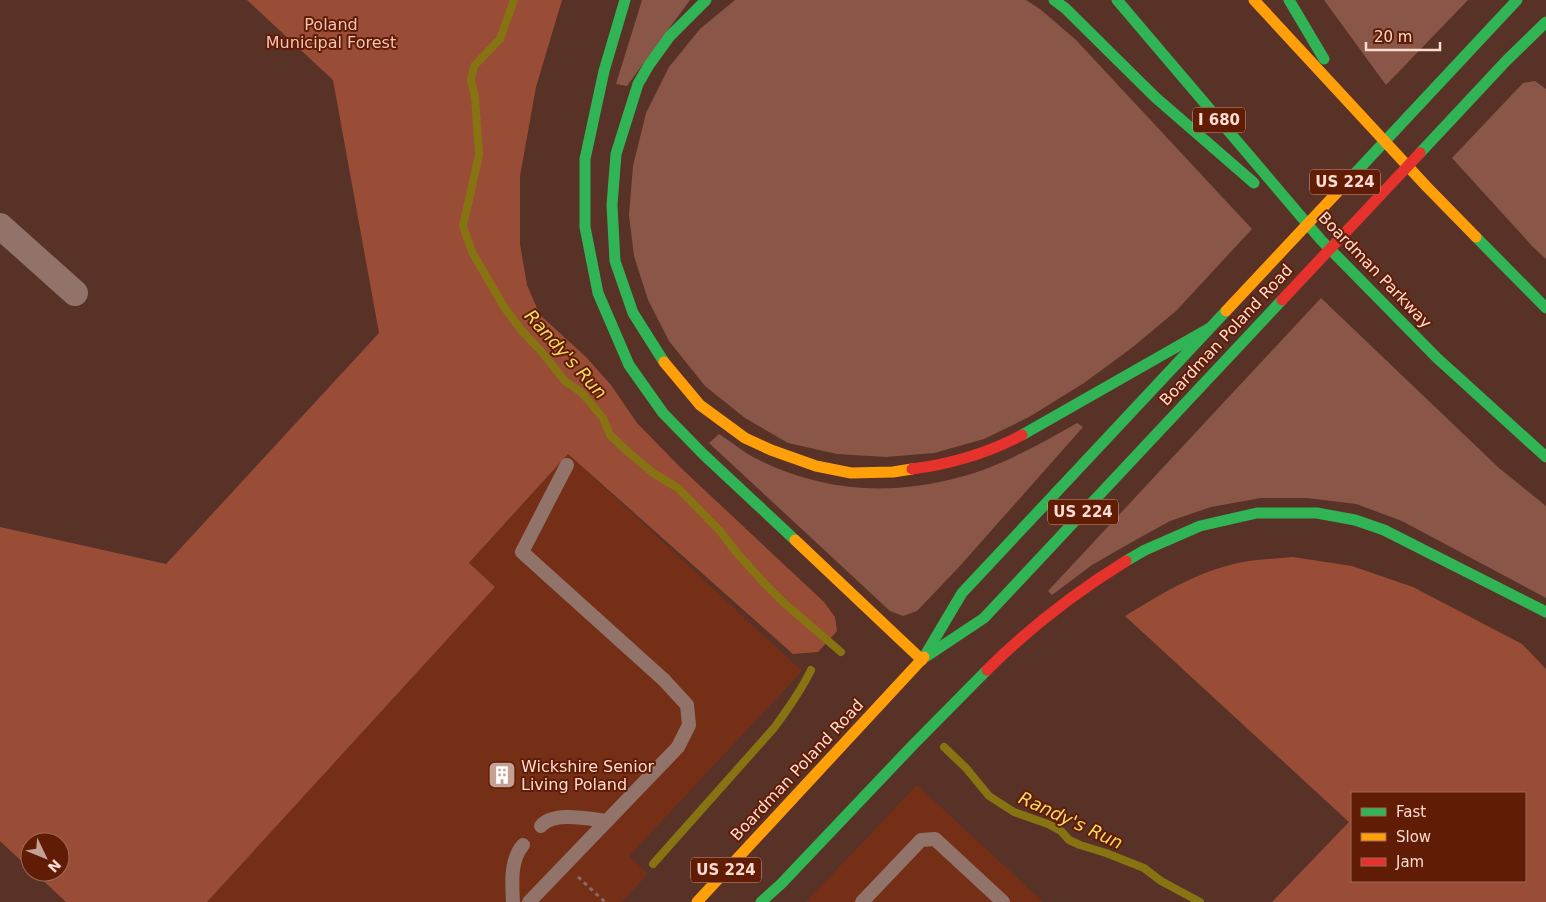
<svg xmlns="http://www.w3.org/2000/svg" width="1546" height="902" font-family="'DejaVu Sans',sans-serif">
<rect width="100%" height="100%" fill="#583227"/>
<g fill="#762f17">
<path d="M568,454L802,671L629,856L648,874L622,902H207L495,587L469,564Z"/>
<path d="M917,785L1043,902H806Z"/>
</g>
<g fill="#8a5647">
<path d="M642,0H690L627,86L616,84Z"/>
<path d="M735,0H1026L1040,9L1076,40L1252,229L1176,311L1133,347L1084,383L1029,417L984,439L934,453L886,457L837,454L788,443L745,418L705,386L669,341L648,300L634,256L629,215L633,166L646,113L669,67L700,29Z"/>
<path d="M1324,0H1468L1386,85Z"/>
<path d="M1535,81L1546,89V259L1533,247L1452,158L1523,83Z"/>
<path d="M1321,298L1499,468L1546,506V598L1402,521L1356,504L1307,498H1261L1211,507L1170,521L1132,542L1092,565L1052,595L1048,591Z"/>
<path d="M1077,423L1083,427L959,567L917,611L903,616L890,611L709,443L719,434C732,442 744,453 757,459C823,492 890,496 960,477C1002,466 1040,444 1077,423Z"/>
</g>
<g fill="#994d36" fill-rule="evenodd">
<path d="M247,0H562L536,87L520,176V244L527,285L540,315L585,356L611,385L637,423L681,468L824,602L835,617L837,631L818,652L793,654L568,454L469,563L495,587L207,902H66L34,872H60V842H30V869L0,841V527L166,564L379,333L333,80Z"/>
<path d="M1293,557L1352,566L1413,587L1522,644L1546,669V902H1272L1349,822L1125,616C1164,592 1198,571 1243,562C1259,559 1276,559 1293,557ZM1525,793V881H1352V793Z"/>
</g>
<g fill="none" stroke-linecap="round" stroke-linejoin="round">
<g stroke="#877312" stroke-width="8">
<path d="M514,0L500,39L474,66L471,80L475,97L479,155L463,226L472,252L504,307L522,331L540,350L565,381L581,392L603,418L610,435L627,451L653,473L678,488L720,531L737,553L765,584L784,603L841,652"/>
<path d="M944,747L966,768L989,796L1014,812L1048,824L1061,831L1069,840L1080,845L1106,853L1144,868L1161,881L1200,902"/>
<path d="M653,864L774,728C788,709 801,691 811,670"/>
</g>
<path stroke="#886b62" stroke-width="3" stroke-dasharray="4 4" stroke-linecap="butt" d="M578,877L605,902"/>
<g stroke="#917369" stroke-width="14">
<path d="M541,826C553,811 589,819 607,821"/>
<path d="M513,902C512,883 510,860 523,845"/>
<path d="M529,902L678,747L689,725L687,705L664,680L522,552L567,465"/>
<path d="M862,902L921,840L935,839L1003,902"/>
</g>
<path stroke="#917369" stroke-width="26" d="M0,226L75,293"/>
<g stroke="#30b455" stroke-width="11">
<path d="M625,0L604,71L585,159V227L598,293L629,365L663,413L703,454L795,540"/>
<path d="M1054,0L1065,8L1155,97L1254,183"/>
<path d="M1117,0L1321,240L1437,358L1546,457"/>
<path d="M1289,0L1324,59"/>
<path d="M1420,153L1506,61L1546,22"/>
<path d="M1345,184L1517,0"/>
<path d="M1476,237L1546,308"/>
<path d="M664,362L633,313L615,261L612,205L616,154L638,84L649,65L670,36L706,0"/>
<path d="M1022,435L1208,329"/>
<path d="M1126,561L1145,550L1200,526L1257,513H1317L1355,520L1384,530L1546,612"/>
<path d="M927,656L984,618L1282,300"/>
<path d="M924,657L962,593L1226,311"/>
<path d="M761,902L781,884L912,746L987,670"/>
</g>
<g stroke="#ff9f0a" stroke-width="11">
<path d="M1254,0L1427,187L1476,237"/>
<path d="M1226,311L1345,184"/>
<path d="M664,362L700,405L745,438L771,450L816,466L851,473L893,472L912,469"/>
<path d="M795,540L922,660"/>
<path d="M697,902L924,657"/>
</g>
<g stroke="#e5322d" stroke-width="11">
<path d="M1282,300L1420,153"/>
<path d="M912,469C950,464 988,453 1022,435"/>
<path d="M987,670C1029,628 1076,592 1126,561"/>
</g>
</g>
<defs>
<symbol id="building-square" viewBox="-11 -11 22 22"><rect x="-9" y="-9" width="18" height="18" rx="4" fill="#c4a095" stroke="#601c05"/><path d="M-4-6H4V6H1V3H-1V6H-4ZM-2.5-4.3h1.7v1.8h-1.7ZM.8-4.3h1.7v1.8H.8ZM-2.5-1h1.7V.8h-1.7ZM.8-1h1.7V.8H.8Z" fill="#fff"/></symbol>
</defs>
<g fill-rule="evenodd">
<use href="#building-square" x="486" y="759" width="32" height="32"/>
</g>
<g text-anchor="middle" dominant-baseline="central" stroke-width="4" stroke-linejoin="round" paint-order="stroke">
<g fill="#601c05" stroke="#cfa293" stroke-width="1">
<rect x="1193" y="107.5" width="52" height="25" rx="4"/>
<rect x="1310" y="169.5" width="70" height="25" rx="4"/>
<rect x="1048" y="499.5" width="70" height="25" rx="4"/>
<rect x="691" y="857.5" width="70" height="25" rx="4"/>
</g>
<g font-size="15" font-weight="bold" fill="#fedbd0">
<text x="1219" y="120">I 680</text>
<text x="1345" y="182">US 224</text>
<text x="1083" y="512">US 224</text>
<text x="726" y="870">US 224</text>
</g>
<g font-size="16" fill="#f4c4b6" stroke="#601c05">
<text x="331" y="24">Poland<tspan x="331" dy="18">Municipal Forest</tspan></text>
</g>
<g font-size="16" fill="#fedbd0" stroke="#601c05">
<text transform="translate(1375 270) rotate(46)">Boardman Parkway</text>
<text transform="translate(1226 335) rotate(-47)">Boardman Poland Road</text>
<text transform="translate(797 770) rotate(-47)">Boardman Poland Road</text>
</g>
<g font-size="16" fill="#fedbd0" stroke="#601c05" text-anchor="start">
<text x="521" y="766">Wickshire Senior<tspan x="521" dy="18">Living Poland</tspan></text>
</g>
<g font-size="18" font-style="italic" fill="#f5db60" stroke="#601c05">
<text transform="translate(566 354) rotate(48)">Randy's Run</text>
<text transform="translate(1071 820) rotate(25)">Randy's Run</text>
</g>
</g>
<rect x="1351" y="792" width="175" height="90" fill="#601c05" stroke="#9f6856"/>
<rect x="1361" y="808" width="25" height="8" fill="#30b455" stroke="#9f6856"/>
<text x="1396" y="817" font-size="15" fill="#fedbd0">Fast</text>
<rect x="1361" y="833" width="25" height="8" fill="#ff9f0a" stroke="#9f6856"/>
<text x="1396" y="842" font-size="15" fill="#fedbd0">Slow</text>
<rect x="1361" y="858" width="25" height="8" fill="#e5322d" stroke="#9f6856"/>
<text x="1396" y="867" font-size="15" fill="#fedbd0">Jam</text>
<g transform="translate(45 857) rotate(133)"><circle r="24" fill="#601c05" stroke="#9f6856"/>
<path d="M0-4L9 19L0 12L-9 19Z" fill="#c4a095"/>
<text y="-8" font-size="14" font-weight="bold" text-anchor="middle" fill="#fedbd0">N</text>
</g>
<path d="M1366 42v8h74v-8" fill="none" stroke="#fedbd0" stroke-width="2.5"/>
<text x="1374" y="42" font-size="15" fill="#fedbd0" stroke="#601c05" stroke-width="4" paint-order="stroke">20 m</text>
</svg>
